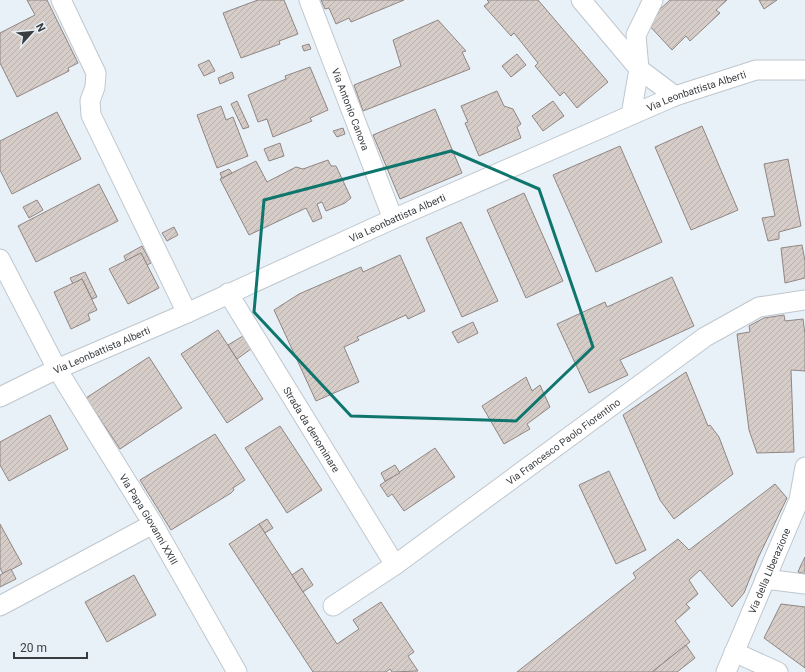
<svg xmlns="http://www.w3.org/2000/svg" width="805" height="672" font-family="Roboto,sans-serif">
<defs>
<pattern id="building-hatch" width="6" height="6" patternUnits="userSpaceOnUse"><rect width="6" height="6" fill="#d7cdc8"/><path d="M-1 1l2-2M0 6l6-6M5 7l2-2" fill="none" stroke="#b9b1ad"/></pattern>
</defs>
<rect width="100%" height="100%" fill="#e8f0f8"/>
<g fill="url(#building-hatch)" stroke="#908682">
<path d="M27,0H47L78,63L68,68L69,71L17,97L0,63V33L35,15Z"/>
<path d="M258,0H284L298,34L279,41L280,44L241,58L223,13Z"/>
<path d="M321,0H404L351,22L349,18L336,24L329,8L325,9Z"/>
<path d="M487,0H538L608,82L577,108L564,92L560,96L535,66L538,63L514,33L511,36L484,6L489,2Z"/>
<path d="M670,0H727L716,10L720,13L690,41L686,36L672,50L646,22Z"/>
<path d="M759,0H777L764,9Z"/>
<path d="M438,20L466,51L462,52L470,69L363,111L354,85L401,66L393,40Z"/>
<path d="M309,44L311,49L304,51L302,46Z"/>
<path d="M517,54L526,65L511,77L502,66Z"/>
<path d="M209,60L215,71L204,76L198,65Z"/>
<path d="M310,67L328,110L310,118L312,121L273,137L267,119L258,122L248,95L286,79L285,76Z"/>
<path d="M232,72L234,78L220,84L218,78Z"/>
<path d="M497,91L504,106L513,109L521,124L517,127L521,138L479,156L465,123L468,122L461,106Z"/>
<path d="M237,101L249,127L243,129L231,104Z"/>
<path d="M553,101L564,116L543,131L532,116Z"/>
<path d="M221,106L226,120L233,117L248,156L217,168L197,115Z"/>
<path d="M435,109L462,173L400,199L373,135Z"/>
<path d="M57,112L81,159L12,194L0,170V141Z"/>
<path d="M702,126L738,210L691,230L655,147Z"/>
<path d="M343,128L345,134L337,137L333,131Z"/>
<path d="M280,143L284,156L269,161L264,149Z"/>
<path d="M620,146L662,242L596,272L553,175Z"/>
<path d="M788,159L801,226L779,232V239L768,241L762,218L775,216L764,164Z"/>
<path d="M328,160L331,166H336L351,198L345,203L326,211L322,202L317,204L322,218L313,222L306,208L249,235L220,179L256,161L267,182L296,167L303,169Z"/>
<path d="M229,169L232,173L222,178L220,173Z"/>
<path d="M99,184L118,221L36,262L18,226Z"/>
<path d="M524,193L563,281L526,298L487,210Z"/>
<path d="M37,200L43,210L29,218L23,207Z"/>
<path d="M461,222L498,301L462,317L426,238Z"/>
<path d="M174,227L178,235L167,241L162,233Z"/>
<path d="M802,245L805,261V278L785,283L781,248Z"/>
<path d="M142,246L151,263L147,265L141,253L126,261L124,256Z"/>
<path d="M141,253L159,288L128,304L109,269Z"/>
<path d="M400,255L425,311L408,319L406,315L357,337L359,340L344,347L359,382L316,401L274,310L299,294L361,267L363,272Z"/>
<path d="M85,272L97,297L92,299L82,279L73,284L70,278Z"/>
<path d="M672,277L694,326L620,360L628,375L589,393L557,324L605,302L607,307Z"/>
<path d="M82,279L97,310L88,314L90,320L71,329L54,292Z"/>
<path d="M784,315L785,321L803,319L805,334V371L791,370L794,452L757,453L749,430L737,334L750,332L749,326L764,318Z"/>
<path d="M473,322L478,333L458,343L452,332Z"/>
<path d="M218,330L263,399L227,423L181,354Z"/>
<path d="M243,336L251,349L237,359L228,345Z"/>
<path d="M149,357L182,408L120,449L86,398Z"/>
<path d="M686,372L708,426L710,425L719,437L733,474L674,519L660,500L623,415Z"/>
<path d="M526,377L532,391L540,385L550,407L527,424L530,429L504,444L482,406Z"/>
<path d="M50,415L68,449L9,481L0,465V442Z"/>
<path d="M280,426L322,490L287,513L245,448Z"/>
<path d="M215,434L245,480L233,488L234,490L231,493L171,530L140,480Z"/>
<path d="M435,448L455,477L404,511L392,494L388,497L380,485Z"/>
<path d="M395,465L400,473L385,481L381,473Z"/>
<path d="M609,471L646,550L616,564L579,485Z"/>
<path d="M775,484L787,498L758,558L744,593L732,607L700,570L689,580L698,594L686,604L690,608L675,621L690,642L652,672H517L636,578L633,573L678,539L689,550Z"/>
<path d="M267,519L273,528L265,533L259,524Z"/>
<path d="M0,524L22,564L3,574L0,568Z"/>
<path d="M259,524L337,644L359,629L353,620L381,602L414,652L408,656L418,671L392,672L390,669L386,672H313L229,544Z"/>
<path d="M805,557V574L798,572L801,565Z"/>
<path d="M302,568L313,585L303,592L292,575Z"/>
<path d="M11,569L16,579L0,587V575Z"/>
<path d="M134,575L156,615L107,642L85,602Z"/>
<path d="M781,604L805,607V668L764,638Z"/>
<path d="M686,645L695,658L677,672H652Z"/>
</g>
<g fill="none" stroke-linecap="round" stroke-linejoin="round">
<defs>
<g id="street">
<path d="M61,0L96,73L95,87L90,101L91,115L187,313"/>
<path id="s1" d="M309,0L393,219"/>
<path d="M581,0L639,69L675,96"/>
<path d="M631,115L639,69L636,35L653,0"/>
<path id="s2" d="M0,259L57,369L153,524L237,672"/>
<path id="s3" d="M228,293L395,565"/>
<path id="s4" d="M0,397L57,369L187,313L393,219L675,96L756,70H805"/>
<path d="M765,579L805,584"/>
<path d="M0,606L153,524"/>
<path id="s5" d="M333,606L395,565L705,337L759,307L805,300"/>
<path d="M734,652L778,672"/>
<path id="s6" d="M726,672L799,500L805,467"/>
</g>
</defs>
<use href="#street" stroke="#bfc7ce" stroke-width="21"/>
<use href="#street" stroke="#fff" stroke-width="19"/>
</g>
<path fill="none" stroke="#0f766e" stroke-width="3" stroke-linejoin="round" d="M451,151L539,189L593,347L516,421L351,416L254,312L264,200Z"/>
<g text-anchor="middle" dominant-baseline="central" stroke-width="3" stroke-linejoin="round" paint-order="stroke">
<g font-size="10" fill="#3a3d40" stroke="#e8f0f8">
<text stroke="none"><textPath href="#s4" startOffset="761">Via Leonbattista Alberti</textPath></text>
<text stroke="none"><textPath href="#s1" startOffset="117">Via Antonio Canova</textPath></text>
<text stroke="none"><textPath href="#s4" startOffset="436">Via Leonbattista Alberti</textPath></text>
<text stroke="none"><textPath href="#s4" startOffset="112">Via Leonbattista Alberti</textPath></text>
<text stroke="none"><textPath href="#s3" startOffset="160">Strada da denominare</textPath></text>
<text stroke="none"><textPath href="#s5" startOffset="283">Via Francesco Paolo Fiorentino</textPath></text>
<text stroke="none"><textPath href="#s2" startOffset="300">Via Papa Giovanni XXIII</textPath></text>
<text stroke="none"><textPath href="#s6" startOffset="110">Via della Liberazione</textPath></text>
</g>
</g>
<g transform="translate(32 32) rotate(63)" stroke="#e8f0f8" stroke-width="3" paint-order="stroke">
<path d="M0-3L7 15L0 10L-7 15Z" fill="#3a3d40"/>
<text y="-6" font-size="11" font-weight="bold" text-anchor="middle" fill="#3a3d40">N</text>
</g>
<path d="M14 652v6h73v-6" fill="none" stroke="#3a3d40" stroke-width="2"/>
<text x="20" y="652" font-size="12" fill="#3a3d40" stroke="#e8f0f8" stroke-width="3" paint-order="stroke">20 m</text>
</svg>
